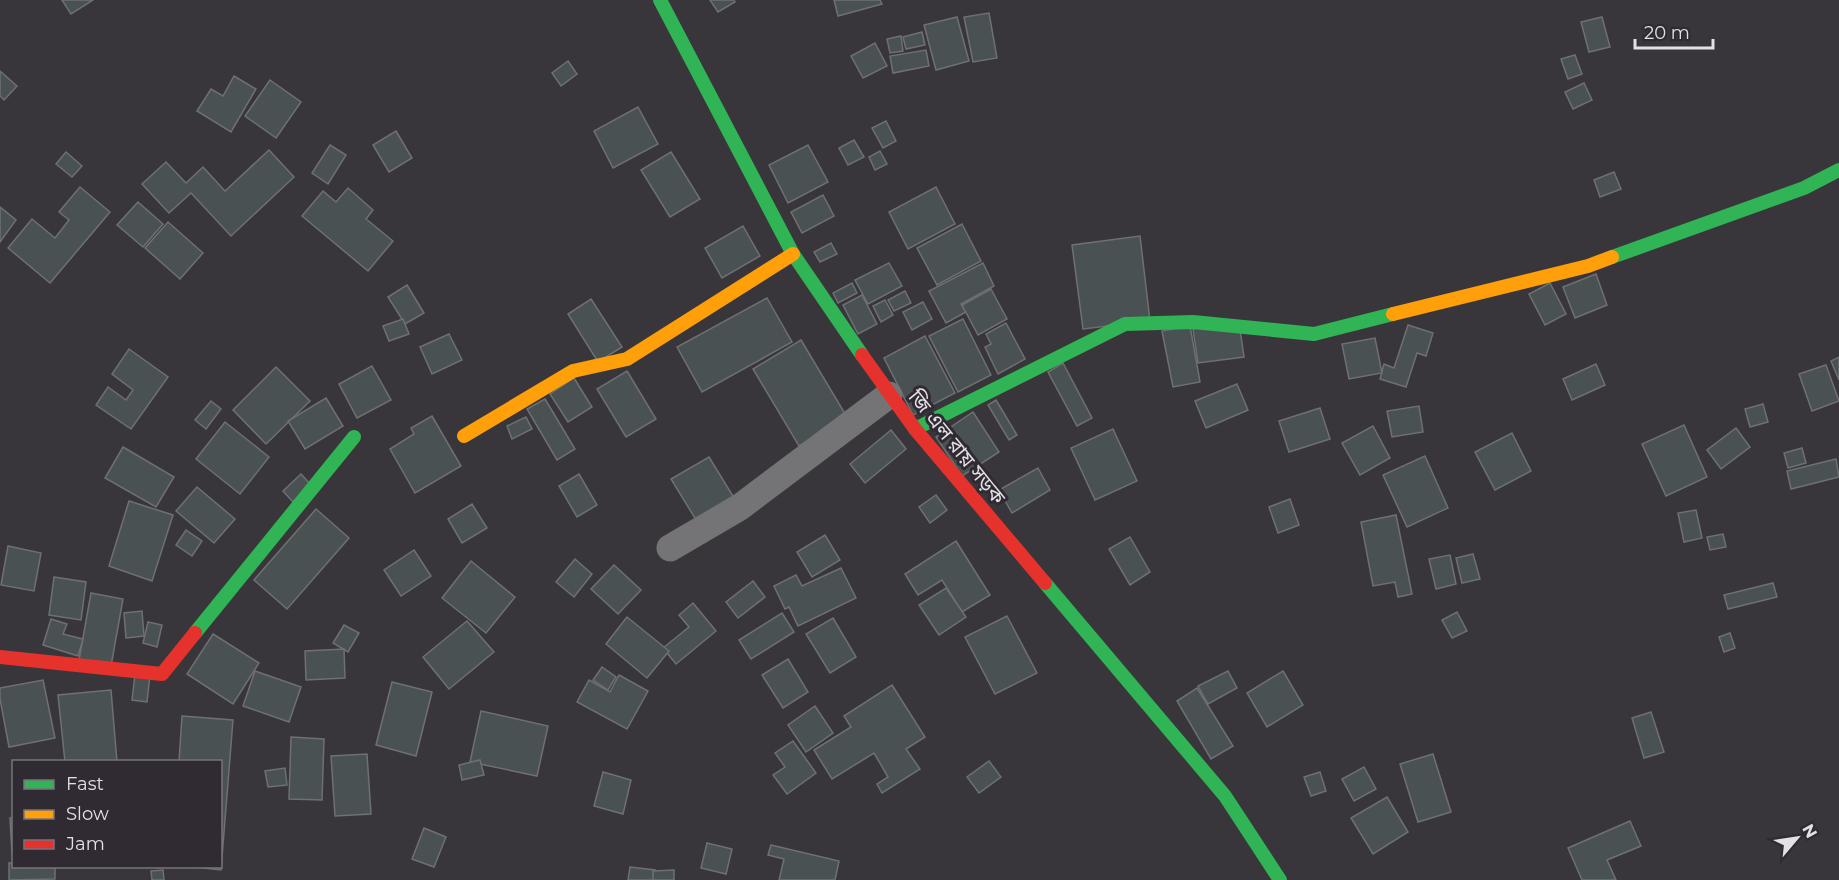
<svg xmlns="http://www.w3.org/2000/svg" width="1839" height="880" font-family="Montserrat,'Noto Sans Bengali',sans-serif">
<rect width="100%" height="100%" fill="#39363b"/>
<g fill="#4a5152" stroke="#6e7071" stroke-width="1.5">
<path d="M62,0H93L71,14Z"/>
<path d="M710,0H734L735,2L718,12Z"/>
<path d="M834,0H880L882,4L838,16Z"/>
<path d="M989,13L997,58L973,62L964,17Z"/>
<path d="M957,17L969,61L936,70L924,25Z"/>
<path d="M1602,17L1610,47L1589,52L1581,22Z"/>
<path d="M922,32L925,45L906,49L903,37Z"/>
<path d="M901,36L903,51L890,53L887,39Z"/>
<path d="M875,43L887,66L863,78L851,56Z"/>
<path d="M926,50L929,66L893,73L890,56Z"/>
<path d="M1575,55L1582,74L1568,79L1561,59Z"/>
<path d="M568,61L577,74L561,86L552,73Z"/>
<path d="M0,71L17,86L4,100L0,96Z"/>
<path d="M234,76L256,89L231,132L197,111L211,89L223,96Z"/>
<path d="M270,80L301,102L276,138L245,116Z"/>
<path d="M1584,83L1592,100L1573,109L1565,92Z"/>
<path d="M638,107L658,144L613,168L594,131Z"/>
<path d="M886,121L896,141L883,148L872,128Z"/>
<path d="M396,131L412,158L389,172L373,145Z"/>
<path d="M854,140L864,157L848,165L839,148Z"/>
<path d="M330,145L346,155L328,184L312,173Z"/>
<path d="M808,145L828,182L788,203L769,165Z"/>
<path d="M269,150L294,177L231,236L191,193L169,213L142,184L166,162L186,183L203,167L225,191Z"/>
<path d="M880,151L887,164L875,170L869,157Z"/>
<path d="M66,152L82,166L72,177L56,164Z"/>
<path d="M671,152L700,199L670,217L641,170Z"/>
<path d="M1614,172L1621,189L1600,197L1594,180Z"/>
<path d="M80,187L110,212L50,283L8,248L32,219L55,238L69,220L59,212Z"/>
<path d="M936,187L955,224L908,249L889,212Z"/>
<path d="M348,188L373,210L366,219L393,241L368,271L302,216L323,191L336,202Z"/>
<path d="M823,195L834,216L802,233L791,212Z"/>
<path d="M138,202L163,224L143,247L117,225Z"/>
<path d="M0,207L16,220L0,242Z"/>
<path d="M168,222L203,253L180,279L145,248Z"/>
<path d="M962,224L981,261L937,285L917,248Z"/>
<path d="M743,226L760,256L722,278L705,248Z"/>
<path d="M1140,236L1150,321L1083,329L1072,245Z"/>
<path d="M831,243L837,254L820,262L814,252Z"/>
<path d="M889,263L902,286L868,304L855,280Z"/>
<path d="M983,263L994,286L961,304L966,312L946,323L929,291Z"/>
<path d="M1596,274L1607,305L1575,318L1563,287Z"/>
<path d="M852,283L857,293L838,303L833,293Z"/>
<path d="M1550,283L1566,314L1545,325L1529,294Z"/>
<path d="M407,285L424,313L405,324L388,297Z"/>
<path d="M991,289L1007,319L978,335L962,305Z"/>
<path d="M905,291L911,303L894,311L888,300Z"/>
<path d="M862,295L877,324L858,334L843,305Z"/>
<path d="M767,298L792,342L702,392L677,347Z"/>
<path d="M591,299L622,347L598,362L568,314Z"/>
<path d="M885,300L893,315L881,322L873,306Z"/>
<path d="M923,302L932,319L912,330L903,312Z"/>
<path d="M403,319L409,334L389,341L383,326Z"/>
<path d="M963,319L991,375L958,392L929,336Z"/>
<path d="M1239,322L1244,357L1198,363L1193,329Z"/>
<path d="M1006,323L1025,359L998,374L985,347L991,344L986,334Z"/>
<path d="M1408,325L1433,333L1426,356L1417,353L1406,387L1380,379L1384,364L1394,368Z"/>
<path d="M1190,326L1200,382L1173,387L1162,331Z"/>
<path d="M449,334L462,360L432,374L420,347Z"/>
<path d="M925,336L955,393L913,415L884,358Z"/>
<path d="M1375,338L1382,373L1349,379L1342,344Z"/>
<path d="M801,340L847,417L799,446L753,369Z"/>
<path d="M129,349L168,377L131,429L96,405L108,387L126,400L133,390L112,374Z"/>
<path d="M1839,357V380L1831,361Z"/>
<path d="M1063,363L1092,418L1077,426L1048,372Z"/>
<path d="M1596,364L1605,385L1572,400L1563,379Z"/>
<path d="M1826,365L1839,401L1812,411L1799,374Z"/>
<path d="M372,366L391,400L357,418L339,384Z"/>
<path d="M276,367L310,401L266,444L233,410Z"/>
<path d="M627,371L656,419L626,437L597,389Z"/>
<path d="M574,378L592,407L568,422L550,394Z"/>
<path d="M1237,384L1248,410L1206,428L1195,401Z"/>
<path d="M326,398L343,426L305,449L288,421Z"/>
<path d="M545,399L575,449L557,460L527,409Z"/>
<path d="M996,400L1017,435L1009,440L988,405Z"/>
<path d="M211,401L221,409L206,429L195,420Z"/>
<path d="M1763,404L1768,422L1750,427L1745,409Z"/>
<path d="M1419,406L1423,432L1392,437L1387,411Z"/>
<path d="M1320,408L1330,439L1289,452L1279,421Z"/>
<path d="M973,412L999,452L962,476L936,437Z"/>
<path d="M432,416L461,466L415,493L390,449L414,434L411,428Z"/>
<path d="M526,417L532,429L512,439L507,426Z"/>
<path d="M225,422L269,457L240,494L196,459Z"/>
<path d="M1684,425L1707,477L1666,496L1642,444Z"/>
<path d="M1373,426L1390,458L1360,475L1342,443Z"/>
<path d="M1736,428L1750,447L1721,469L1707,450Z"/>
<path d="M1113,429L1137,481L1095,500L1071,448Z"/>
<path d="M891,430L906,449L865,483L850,464Z"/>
<path d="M1512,433L1531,471L1495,490L1475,452Z"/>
<path d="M123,447L174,477L156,507L105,478Z"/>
<path d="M1802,448L1806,463L1788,468L1784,453Z"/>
<path d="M1425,456L1448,508L1407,527L1383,475Z"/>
<path d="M709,457L739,506L701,528L671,479Z"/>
<path d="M1836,459L1839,477L1791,489L1787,471Z"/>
<path d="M1038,468L1050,490L1012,513L999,490Z"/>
<path d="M301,474L311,485L293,502L283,491Z"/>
<path d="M579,474L597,505L577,517L559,486Z"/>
<path d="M197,487L235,519L214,543L176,511Z"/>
<path d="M936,495L947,510L930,523L919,507Z"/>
<path d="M1290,499L1299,525L1278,533L1269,507Z"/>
<path d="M129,501L173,515L152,581L109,566Z"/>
<path d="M472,504L487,528L462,543L448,519Z"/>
<path d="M316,509L349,538L287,609L254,580Z"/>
<path d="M1696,510L1702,538L1684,542L1678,513Z"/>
<path d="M1396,515L1412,594L1398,597L1395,582L1373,586L1361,522Z"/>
<path d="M186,530L202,541L192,556L176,545Z"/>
<path d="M1723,534L1726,547L1710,550L1707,537Z"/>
<path d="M825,535L840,560L812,577L797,552Z"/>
<path d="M1130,537L1150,572L1130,585L1109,549Z"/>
<path d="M956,541L990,595L962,612L942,580L918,595L905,574Z"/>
<path d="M8,546L41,553L34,591L1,585Z"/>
<path d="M414,550L431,576L401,596L384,570Z"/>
<path d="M1473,554L1480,579L1462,583L1456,558Z"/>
<path d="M1450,555L1456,584L1436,589L1429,559Z"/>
<path d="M575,559L592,574L574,597L556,582Z"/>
<path d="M471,561L515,597L486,633L442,598Z"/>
<path d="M614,565L641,590L618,614L591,589Z"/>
<path d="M841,568L856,598L798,626L789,607L785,609L774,586L796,575L802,586Z"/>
<path d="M54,577L86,582L81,620L49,615Z"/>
<path d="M753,581L765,597L738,618L726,602Z"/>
<path d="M1773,583L1777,597L1728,609L1724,595Z"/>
<path d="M946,588L966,617L939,635L919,605Z"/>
<path d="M91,593L123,599L111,666L79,660Z"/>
<path d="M693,603L716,631L676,664L663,648L689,627L679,615Z"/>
<path d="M142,611L144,636L126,638L124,613Z"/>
<path d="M1457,612L1467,631L1452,638L1442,620Z"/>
<path d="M782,613L794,632L751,659L739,640Z"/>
<path d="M1007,616L1037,673L995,694L965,637Z"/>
<path d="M627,617L669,651L647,678L606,644Z"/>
<path d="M833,618L856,657L830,673L806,634Z"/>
<path d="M51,619L67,624L63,634L83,639L78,656L43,645Z"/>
<path d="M467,621L494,652L449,689L423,657Z"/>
<path d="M148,622L162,625L157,647L143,643Z"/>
<path d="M344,625L359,633L348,652L333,643Z"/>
<path d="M1730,633L1735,648L1724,652L1719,637Z"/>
<path d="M213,634L259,663L233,704L187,674Z"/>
<path d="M344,649L345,678L306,680L305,651Z"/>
<path d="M788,659L808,692L783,708L762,675Z"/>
<path d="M602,667L616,677L608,690L593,680Z"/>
<path d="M255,671L301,687L289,722L243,706Z"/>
<path d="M1228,671L1237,688L1208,704L1198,686Z"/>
<path d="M1283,671L1303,705L1267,727L1247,693Z"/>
<path d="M135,674L150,675L147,702L132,700Z"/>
<path d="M619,675L648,691L627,729L577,702L589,680L610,692Z"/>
<path d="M43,680L55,738L9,747L0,699V688Z"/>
<path d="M392,682L432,692L416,756L376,745Z"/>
<path d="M892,685L925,737L906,749L920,769L882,793L877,784L888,777L874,753L832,779L814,750L851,727L844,716Z"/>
<path d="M1197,688L1233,746L1211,759L1177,701Z"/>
<path d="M111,690L117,762H65L58,695Z"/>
<path d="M815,706L833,733L806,752L788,725Z"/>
<path d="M481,711L548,726L537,776L470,762Z"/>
<path d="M1651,712L1664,752L1644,758L1632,718Z"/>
<path d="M182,716L233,720L221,870L186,866H220V762H179Z"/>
<path d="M291,737L324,739L322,800L289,799Z"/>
<path d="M793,741L816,773L787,794L773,775L785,767L775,753Z"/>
<path d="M367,754L371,814L335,816L331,756Z"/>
<path d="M1433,754L1451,812L1418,822L1400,764Z"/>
<path d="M480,760L484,775L462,780L459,765Z"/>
<path d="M989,761L1001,777L979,793L967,777Z"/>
<path d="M1364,767L1376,789L1354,801L1342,779Z"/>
<path d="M285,768L287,785L268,787L265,771Z"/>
<path d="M603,772L631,780L623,814L594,806Z"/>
<path d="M1320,772L1326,791L1311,796L1304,777Z"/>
<path d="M1387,797L1408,832L1373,854L1351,818Z"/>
<path d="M10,818H14V853H12Z"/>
<path d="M1630,821L1641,846L1607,860L1616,880H1582L1568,848Z"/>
<path d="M424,828L446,837L434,867L412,859Z"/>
<path d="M707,843L732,849L726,874L701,868Z"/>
<path d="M771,845L839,861L835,880H779L784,859L768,855Z"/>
<path d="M9,863H14V866H55V879L9,880Z"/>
<path d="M630,867L655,870L653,880H628Z"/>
<path d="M163,870L164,880H152L151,871Z"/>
<path d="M674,870V880H653V871Z"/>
</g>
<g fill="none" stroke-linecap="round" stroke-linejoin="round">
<path stroke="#747375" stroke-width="27" d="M670,548L740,507L889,395"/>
<g stroke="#30b455" stroke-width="14">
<path d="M660,0L793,254L862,355"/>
<path d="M1612,257L1804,188L1839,170"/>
<path d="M915,429L1125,324L1193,322L1314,334L1393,314"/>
<path d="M1045,583L1225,796L1280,880"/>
<path d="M195,633L354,437"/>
</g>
<g stroke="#ff9f0a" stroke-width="14">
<path d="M1393,314L1588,266L1612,257"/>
<path d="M464,436L573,371L627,359L793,254"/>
</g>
<g stroke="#e5322d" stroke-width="14">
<path d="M862,355L915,429L1045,583"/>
<path d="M0,657L162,674L195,633"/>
</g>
</g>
<g text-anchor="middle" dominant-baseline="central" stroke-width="6" stroke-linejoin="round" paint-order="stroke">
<g font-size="20" fill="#e4e0e6" stroke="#302a33">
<text transform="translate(957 447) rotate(51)">জি এল রায় সড়ক</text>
</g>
</g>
<rect x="12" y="760" width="210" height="108" fill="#302a33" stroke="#78737b" stroke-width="1.5"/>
<rect x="24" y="780" width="30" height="9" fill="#30b455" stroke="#78737b" stroke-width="1.5"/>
<text x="66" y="790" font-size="18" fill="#e4e0e6">Fast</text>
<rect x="24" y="810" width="30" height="9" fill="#ff9f0a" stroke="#78737b" stroke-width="1.5"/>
<text x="66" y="820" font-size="18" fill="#e4e0e6">Slow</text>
<rect x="24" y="840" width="30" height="9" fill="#e5322d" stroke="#78737b" stroke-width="1.5"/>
<text x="66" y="850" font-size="18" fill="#e4e0e6">Jam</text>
<g transform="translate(1797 838) rotate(61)" stroke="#302a33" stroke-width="4.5" paint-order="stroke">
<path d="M0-4.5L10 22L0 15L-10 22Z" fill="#e4e0e6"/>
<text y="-9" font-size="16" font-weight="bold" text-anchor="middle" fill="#e4e0e6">N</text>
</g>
<path d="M1635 39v9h78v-9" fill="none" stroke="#e4e0e6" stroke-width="3"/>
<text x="1644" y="39" font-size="18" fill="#e4e0e6" stroke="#302a33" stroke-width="4.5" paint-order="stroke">20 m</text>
</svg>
